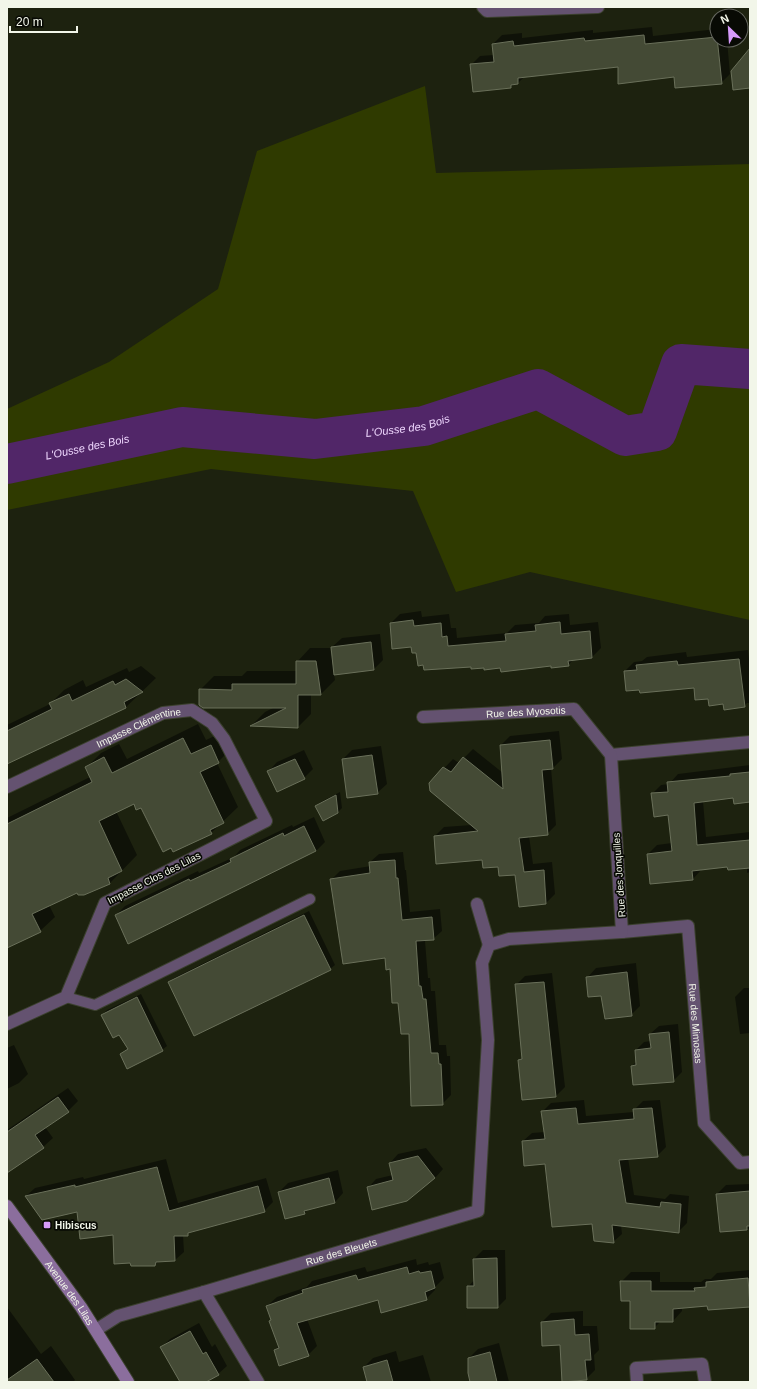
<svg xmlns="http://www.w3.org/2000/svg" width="757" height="1389" font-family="Helvetica,sans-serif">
<rect width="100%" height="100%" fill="#1d220f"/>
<path fill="#2f3a00" d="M425,86L436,173L750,164V620L530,572L456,592L413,491L211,469L7,510V409L109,362L218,289L257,151Z"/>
<g fill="#0007">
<path d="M652,27L653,36L717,29V40H727L730,74L721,83L675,76L619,66L525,76L518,83H515L511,87L471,65L480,56L494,55L493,44L502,35L522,33V38L593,30V33Z"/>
<path d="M421,611L422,617L449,614L451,628H456L457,638L507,633L515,625L539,623L545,616L569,614L570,625L598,622L601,648L592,657L574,659L568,665L552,664L501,667L424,664L417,652L391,623L400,614Z"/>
<path d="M380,634L383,660L374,669L334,674L335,680L321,694H311V714L298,727L252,725L265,712L275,707L200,690L214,676H242L247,671H297V662L310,648H330L333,666H334L332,647L342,638Z"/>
<path d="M748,650L750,668V703H747L744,706L724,703L709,698L695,687L640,689L625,671L634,662L642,661L647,657L686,652L687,657Z"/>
<path d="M141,666L156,678L126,707L7,763V725L50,704L64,690L83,680L86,687L127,668L129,672Z"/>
<path d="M198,724L206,740L225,731L233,747L217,763L238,807L211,833L141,806L134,802L116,811L137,855L110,883L84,894L77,892L49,905L55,917L40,931L7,947V818L90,777L86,768L101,753L119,744L127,759Z"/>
<path d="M559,731L562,759L553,768H551L556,825L547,834L529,836L533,864L552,862L555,894L546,903L516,874L435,836L444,827L472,825L430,783L453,759L459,763L473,749L503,773L501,745L510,736Z"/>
<path d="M381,746L387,784L377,793L343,759L352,750Z"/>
<path d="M304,750L313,769L304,778L268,772L277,762Z"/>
<path d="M750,765V801L734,797L703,801L706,837L750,832V872L747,873V867L728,866L702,869L693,879L648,854L657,845L672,843L669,814L652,794L661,785L669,784L678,774Z"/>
<path d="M340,792L342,808L338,812L316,806L321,802Z"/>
<path d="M314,817L325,842L316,851L116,915L125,906L198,871L199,873L234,857L240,850L292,825L293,827Z"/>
<path d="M403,852L405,870H406L410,912L440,909L442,931L433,939L425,940V941L428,978H430L431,991H435L439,1045H446L447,1056H450L451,1095L442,1104L398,1001L391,968L386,957L331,880L340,871L371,866L370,862L379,854Z"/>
<path d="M309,911L335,965L330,969L169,982L174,978Z"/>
<path d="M636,963L640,1006L631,1015L587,978L596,968Z"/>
<path d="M552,973L565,1087L556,1096L519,1060L523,1057L516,985L525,976Z"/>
<path d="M744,988H750V1033L740,1034L735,997Z"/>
<path d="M141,994L167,1046L162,1050L121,1054L128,1048L120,1034L102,1015L107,1010Z"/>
<path d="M678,1024L682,1072L673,1081L632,1066L637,1061L636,1050L644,1042L651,1041L650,1034L659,1026Z"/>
<path d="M14,1045L28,1074L19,1083L7,1089V1048Z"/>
<path d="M68,1088L78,1101L68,1111L45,1127L53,1138L43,1147L9,1171L7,1168V1130Z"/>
<path d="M584,1100L586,1116L634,1112V1110L643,1101L660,1100L666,1147L657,1156L628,1158L634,1195L665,1199L670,1194L689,1196L687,1223L678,1232L621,1225L622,1234L613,1242L593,1223L546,1162L523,1141L532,1133L545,1132L542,1112L551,1103Z"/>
<path d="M426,1148L443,1169L435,1178L368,1188L376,1179L393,1175L390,1163L398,1154Z"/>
<path d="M166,1159L178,1203L266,1178L273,1202L264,1211L191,1231L187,1235H183L184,1252L175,1260L159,1261L155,1265L114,1234L78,1210L26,1196L35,1188L83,1177L84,1179Z"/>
<path d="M338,1170L343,1193L335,1202L309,1209L304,1213L279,1192L288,1183Z"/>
<path d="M750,1184V1229L720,1231L717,1194L726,1185Z"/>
<path d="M483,1250H505L506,1299L498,1307L468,1287L475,1279L474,1259Z"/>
<path d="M416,1259L417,1265L428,1262L429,1265L440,1262L444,1278L435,1287V1290L426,1299H378L307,1319L317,1346L308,1355L275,1350L279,1346L267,1306L277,1297L307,1287L312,1281L365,1267L367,1272Z"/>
<path d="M750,1270L749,1306L708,1305L682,1307V1311L673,1321H661L654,1328L631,1300L621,1282L631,1272H660V1282H701L705,1279H711L717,1273Z"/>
<path d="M7,1307L41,1354L51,1346L75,1380L73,1382H7Z"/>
<path d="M583,1311V1326H597L599,1350L594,1355L595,1370L586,1379L542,1322L551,1313Z"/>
<path d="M199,1323L212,1347L215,1344L227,1366L218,1374L204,1382H181L162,1347L170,1339Z"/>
<path d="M499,1343L509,1382H469V1358L478,1349Z"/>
<path d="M396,1351L399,1362L423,1355L431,1382H368L364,1367L373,1358Z"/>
</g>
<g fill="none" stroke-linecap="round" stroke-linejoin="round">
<path stroke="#512668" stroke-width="40" id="s1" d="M7,464L182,427L315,439L424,426L538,389L625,436L657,431L681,364L750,369"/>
</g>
<g fill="#444a35" stroke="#6a705a">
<path d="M644,35L645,44L717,37L722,84L675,88L674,77L618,84V67L518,78V84L511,85V88L473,92L470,64L494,62L492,44L513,41L514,46L584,38L585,41Z"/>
<path d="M750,48V88L733,90L731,71Z"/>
<path d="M413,620L414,626L441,623L442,637L447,636L448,646L506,641L505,634L536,631L535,625L560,622L561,634L590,631L592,658L568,661L569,666L551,668V666L501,672L500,668L484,670V668L471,669V667L424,670L423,665L418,666L416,653H412L411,647L392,649L390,623Z"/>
<path d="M371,642L374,670L334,675L331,647Z"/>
<path d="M739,659L745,707L724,710L723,704L709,706L708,699L695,700L694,688L640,693L639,690L626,691L624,671L637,670L636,665L677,661L678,665Z"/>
<path d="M296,661H316L321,695H298V728L250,726L286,708H203L199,705V689L232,690V684H296Z"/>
<path d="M126,679L143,692L124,702L126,708L7,764V731L52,709L49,703L69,694L72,701L113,681L115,685Z"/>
<path d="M183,738L191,754L211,745L219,763L200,772L224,823L210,830L212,834L173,852L171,848L163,852L141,808L136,810L134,804L99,821L122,871L108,878L110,884L84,895H78L77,893L32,914L41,932L7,948V824L92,782L85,767L104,757L112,773Z"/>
<path d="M550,740L553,769L542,770L548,835L519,838L524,872L544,870L546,904L519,907L515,875L499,876L498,867L483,868L482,860L436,864L434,836L478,831L430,791L429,783L443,767L451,772L463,757L503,789L500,745Z"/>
<path d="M372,755L378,794L347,798L342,759Z"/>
<path d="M295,759L305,779L277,792L267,771Z"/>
<path d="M750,772V802L734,804L733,798L694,803L697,845L750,840V868L728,870L727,867L692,871L693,880L650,884L647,854L672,851L668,815L654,817L651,793L668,792L667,782L730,776V774Z"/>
<path d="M336,795L338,813L323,821L315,806Z"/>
<path d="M304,826L316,851L128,944L115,915L189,879L190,881L231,862L230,859L283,833L284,836Z"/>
<path d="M395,860L396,878H398L402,920L432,917L434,940L416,941L419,986H421L423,999H426L431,1053H438L439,1064H441L443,1105L411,1106L409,1034H401L398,1003H392L390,969L386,970L385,958L343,964L330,879L370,873L369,862Z"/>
<path d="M304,915L331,970L194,1036L168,982Z"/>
<path d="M627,972L632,1016L605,1019L601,996L588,997L586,977Z"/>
<path d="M544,982L556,1097L522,1100L518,1060L522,1059L515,984Z"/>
<path d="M137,997L163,1051L127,1069L120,1054L128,1049L119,1035L113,1038L101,1015Z"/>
<path d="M669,1032L674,1082L633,1085L631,1066L636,1065L635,1050L651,1048L649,1034Z"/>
<path d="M58,1097L69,1112L35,1135L44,1148L7,1173V1132Z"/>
<path d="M576,1108L578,1124L634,1119L633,1109L652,1108L658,1157L619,1160L626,1203L660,1207L661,1202L681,1204L679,1233L612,1225L614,1243L594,1241L592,1224L552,1227L545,1164L524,1166L522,1141L545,1139L541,1111Z"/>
<path d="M418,1156L435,1178L407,1201L372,1210L367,1187L393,1180L389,1163Z"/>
<path d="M157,1167L169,1211L258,1186L265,1212L188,1233V1236H174L175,1261L156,1262L155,1266H131L130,1263L114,1264L113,1235L80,1239L77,1212L42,1220L25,1196L75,1185V1187Z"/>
<path d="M329,1178L335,1203L304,1211L305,1214L285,1219L278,1192Z"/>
<path d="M750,1191V1226H747V1230L720,1232L716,1194Z"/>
<path d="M497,1258L498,1308H467V1286H474L473,1259Z"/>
<path d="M407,1267L409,1274L419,1271L420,1273L431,1271L435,1288L425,1292L427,1300L381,1313L378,1300L297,1323L309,1356L279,1366L274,1350L279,1348L269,1321L271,1320L266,1306L303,1293L302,1290L356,1275L358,1280Z"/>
<path d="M748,1278L750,1307L708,1310L707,1306L673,1309V1322H655V1329H630V1301H621L620,1281H651V1291H695L694,1288L706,1287V1282Z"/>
<path d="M574,1319L575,1335L589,1334L591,1360H585L587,1380L562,1382L560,1345L542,1346L541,1322Z"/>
<path d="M190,1331L203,1354L206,1352L219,1375L206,1382H180L160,1347Z"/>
<path d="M490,1352L497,1382H470L468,1373V1358Z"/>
<path d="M37,1359L54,1382H7V1380Z"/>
<path d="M387,1360L393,1382H367L363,1367Z"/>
</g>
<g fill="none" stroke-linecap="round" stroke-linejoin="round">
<defs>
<path id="lane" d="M66,997L95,1005L310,899"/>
<g id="street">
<path d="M483,7L487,11L598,7"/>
<path id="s2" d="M423,717L574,709L611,755L750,742"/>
<path id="s3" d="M7,787L163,713L192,710L212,723L224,739L266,821L105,903L66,997L7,1024"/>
<path d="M477,904L489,945"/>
<path id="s4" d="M622,932L688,926L704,1123L740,1163L750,1162"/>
<path d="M96,1330L118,1316L204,1292"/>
<path id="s5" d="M258,1382L204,1292L478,1211L488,1040L482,963L489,945L509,939L622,932L611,755"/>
<path d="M637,1382L636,1368L702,1364L705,1382"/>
</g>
<g id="secondary">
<path id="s6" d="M7,1206L81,1307L128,1382"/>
</g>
</defs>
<use href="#lane" stroke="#3b402e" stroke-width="12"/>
<use href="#street" stroke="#3b402e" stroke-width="14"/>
<use href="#secondary" stroke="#3b402e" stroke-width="14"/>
<use href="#lane" stroke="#645270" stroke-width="10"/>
<use href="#street" stroke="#645270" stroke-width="12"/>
<use href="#secondary" stroke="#8b6e9d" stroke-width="12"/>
</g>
<rect fill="#d69bfa" stroke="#080a04" stroke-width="1.5" x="43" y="1221" width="8" height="8" rx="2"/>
<g text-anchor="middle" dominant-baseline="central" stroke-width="3.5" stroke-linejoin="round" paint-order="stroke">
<g font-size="10" fill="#f2f6e9" stroke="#080a04">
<text stroke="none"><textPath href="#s2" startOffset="103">Rue des Myosotis</textPath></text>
<text stroke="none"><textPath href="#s3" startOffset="145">Impasse Clémentine</textPath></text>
<text transform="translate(619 875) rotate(-94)">Rue des Jonquilles</text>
<text transform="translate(154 878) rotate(-27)">Impasse Clos des Lilas</text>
<text stroke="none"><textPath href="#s4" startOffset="164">Rue des Mimosas</textPath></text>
<text stroke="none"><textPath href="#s5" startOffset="248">Rue des Bleuets</textPath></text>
<text stroke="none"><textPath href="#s6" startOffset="107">Avenue des Lilas</textPath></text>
</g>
<g font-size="10" font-weight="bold" fill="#f2f6e9" stroke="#080a04" text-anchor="start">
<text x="55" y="1225">Hibiscus</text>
</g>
<g font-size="11" font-style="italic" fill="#eed6fd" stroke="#080a04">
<text stroke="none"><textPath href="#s1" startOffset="406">L'Ousse des Bois</textPath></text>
<text stroke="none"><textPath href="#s1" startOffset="82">L'Ousse des Bois</textPath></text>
</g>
</g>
<rect width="757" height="1389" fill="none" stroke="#f2f6e9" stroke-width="16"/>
<g transform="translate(729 28) rotate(335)"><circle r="19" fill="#080a04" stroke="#666860"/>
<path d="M0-3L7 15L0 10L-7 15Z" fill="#d69bfa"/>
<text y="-6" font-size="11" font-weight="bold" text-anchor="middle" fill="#f2f6e9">N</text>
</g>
<path d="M10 26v6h67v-6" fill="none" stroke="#f2f6e9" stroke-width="2"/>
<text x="16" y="26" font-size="12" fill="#f2f6e9" stroke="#080a04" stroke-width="3" paint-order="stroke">20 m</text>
</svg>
